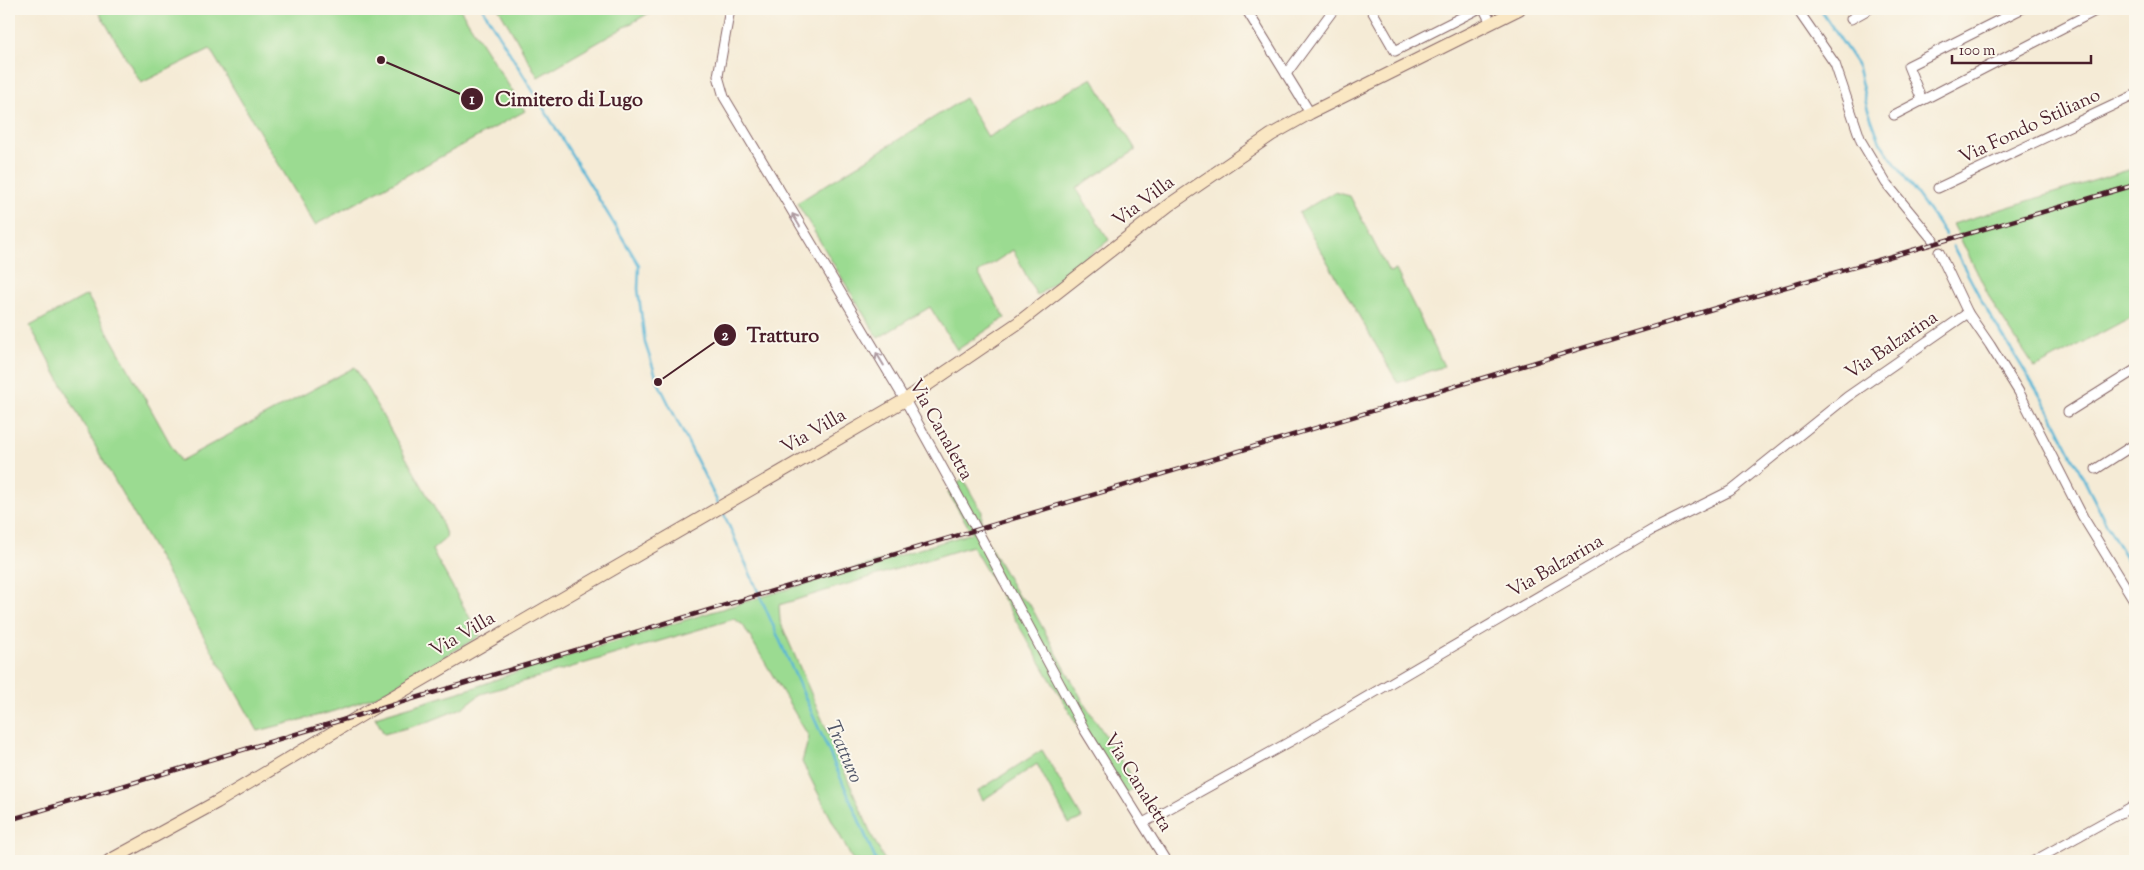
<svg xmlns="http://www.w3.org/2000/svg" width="2144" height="870" font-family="'Sorts Mill Goudy',serif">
<rect width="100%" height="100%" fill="#fbf7ec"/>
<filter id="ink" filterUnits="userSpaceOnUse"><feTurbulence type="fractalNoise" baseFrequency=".02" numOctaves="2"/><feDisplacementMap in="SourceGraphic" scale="10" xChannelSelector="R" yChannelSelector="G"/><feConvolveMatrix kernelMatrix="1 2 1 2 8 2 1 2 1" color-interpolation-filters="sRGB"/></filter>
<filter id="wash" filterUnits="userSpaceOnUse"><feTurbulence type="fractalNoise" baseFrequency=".0096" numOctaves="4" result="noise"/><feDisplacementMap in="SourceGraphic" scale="20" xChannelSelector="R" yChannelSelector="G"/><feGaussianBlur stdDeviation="1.12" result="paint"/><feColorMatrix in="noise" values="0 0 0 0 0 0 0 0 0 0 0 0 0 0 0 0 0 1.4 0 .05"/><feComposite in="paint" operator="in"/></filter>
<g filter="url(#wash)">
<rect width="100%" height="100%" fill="#f5ebd6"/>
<g fill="#9bdb91" stroke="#727d5e">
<path d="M97,9H460L525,111L315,225L210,49L141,83Z"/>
<path d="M499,9H656L538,77Z"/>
<path d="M1092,78L1136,150L1076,188L1109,240L1037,296L1013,250L978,273L1005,318L957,350L930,307L878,338L797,203L965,98L988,137Z"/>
<path d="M2135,168V315L2035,368L1994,306L1953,224Z"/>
<path d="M1334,192L1350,196L1389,272L1396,270L1444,366L1398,383L1299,213Z"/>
<path d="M87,295L180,461L355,367L439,516L447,537L432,550L480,636L379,695L335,711L258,731L104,462L30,326Z"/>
<path d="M963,479L982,512L981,531L1018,596L1029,603L1084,703L1128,770L1137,787L1120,798L972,546L779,605L780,621L872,836L885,861H853L802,762L809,737L743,625L734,619L481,694L462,708L425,723L384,734L375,717L476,687L521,670L972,533L948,492Z"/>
<path d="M1042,750L1082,818L1069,824L1037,764L983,800L978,791Z"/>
</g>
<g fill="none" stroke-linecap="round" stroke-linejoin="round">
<g stroke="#58b6d6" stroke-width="2.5">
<path d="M483,9L639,265L638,289L645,343L658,382L718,503"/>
<path d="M1820,9L1857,64L1867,107L1880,142L1946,235"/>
<path d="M1953,246L1986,309L2049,410L2109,529L2135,573"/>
<path d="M722,510L853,806L876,861"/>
</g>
</g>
</g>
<g filter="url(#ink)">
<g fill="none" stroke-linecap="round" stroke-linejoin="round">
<defs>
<g id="street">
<path d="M730,9L718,76L724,97L905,400L977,530L1084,729L1166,861"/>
<path d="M1246,9L1310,113"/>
<path d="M1371,9L1395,51L1478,9"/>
<path d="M1484,9L1491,23"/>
<path d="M1797,9L1835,64L1861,141L1886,183L1933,240"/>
<path d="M1851,19L1869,9"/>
<path d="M1286,74L1334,9"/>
<path d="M1922,100L1908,66L2021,9"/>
<path d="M1894,115L2099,9"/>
<path d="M1938,188L2135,95"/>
<path d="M1939,252L1968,313L1990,345L2019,392L2083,517L2135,602"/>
<path d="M2068,412L2135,370"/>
<path d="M2096,469L2135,444"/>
<path d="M1143,823L1300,736L1652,530L1730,491L1847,397L1968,313"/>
<path d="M9,855L12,861"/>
<path d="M2034,861L2135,805"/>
</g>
<path id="secondary" d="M109,861L217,802L370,710L905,400L1018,323L1169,205L1271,135L1310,113L1519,9"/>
</defs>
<use href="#street" stroke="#866667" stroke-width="11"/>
<use href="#secondary" stroke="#866667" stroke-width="14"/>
<use href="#street" stroke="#fff" stroke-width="9"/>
<use href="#secondary" stroke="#fae7c3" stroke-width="12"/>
<defs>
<path id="rail" d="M9,820L1779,289L2135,185"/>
</defs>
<use href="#rail" stroke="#4a1f2b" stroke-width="4.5"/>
<use href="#rail" stroke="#fbf7ec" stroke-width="2.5" stroke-dasharray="8" stroke-linecap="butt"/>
</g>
<defs><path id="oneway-shaft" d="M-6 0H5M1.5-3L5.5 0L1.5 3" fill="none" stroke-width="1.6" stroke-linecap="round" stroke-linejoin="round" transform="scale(1.25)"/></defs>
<g stroke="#ae9aa0">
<use href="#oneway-shaft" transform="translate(796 220) rotate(-121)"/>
<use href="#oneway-shaft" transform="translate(880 359) rotate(-121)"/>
</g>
</g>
<g text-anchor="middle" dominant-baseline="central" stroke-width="4" stroke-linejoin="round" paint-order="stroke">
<g font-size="19" fill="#4a1f2b" stroke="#fbf7ec">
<text transform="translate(2030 127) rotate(-25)">Via Fondo Stiliano</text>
<text transform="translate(1144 202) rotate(-37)">Via Villa</text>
<text transform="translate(1892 346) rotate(-34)">Via Balzarina</text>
<text transform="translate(940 430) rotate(61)">Via Canaletta</text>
<text transform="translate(814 432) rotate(-30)">Via Villa</text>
<text transform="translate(1556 567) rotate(-30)">Via Balzarina</text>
<text transform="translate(463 635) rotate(-30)">Via Villa</text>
<text transform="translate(1137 783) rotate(58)">Via Canaletta</text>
</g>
<g font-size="20" font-style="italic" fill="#4f5467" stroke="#fbf7ec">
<text transform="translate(843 752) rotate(67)">Tratturo</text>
</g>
</g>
<path fill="none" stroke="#4a1f2b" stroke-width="2" d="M381 60L472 99M658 382L725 335"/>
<g fill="#4a1f2b" stroke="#fbf7ec" stroke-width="2">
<circle cx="381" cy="60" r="5"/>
<circle cx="658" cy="382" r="5"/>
<circle cx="472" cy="99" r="12"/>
<circle cx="725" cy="335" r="12"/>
</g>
<g font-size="15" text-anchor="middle" font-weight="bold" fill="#fff">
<text x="472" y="104">1</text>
<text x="725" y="340">2</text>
</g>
<g font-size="20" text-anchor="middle" font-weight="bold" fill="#4a1f2b" stroke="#fbf7ec" stroke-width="4" stroke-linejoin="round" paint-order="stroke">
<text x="569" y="106">Cimitero di Lugo</text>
<text x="783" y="342">Tratturo</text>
</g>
<rect width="2144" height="870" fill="none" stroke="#fbf7ec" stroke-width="30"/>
<path d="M1952 55v8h139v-8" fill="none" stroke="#4a1f2b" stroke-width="2.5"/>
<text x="1959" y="55" font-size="15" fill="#4a1f2b" stroke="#fbf7ec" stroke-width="4" paint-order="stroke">100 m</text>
</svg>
